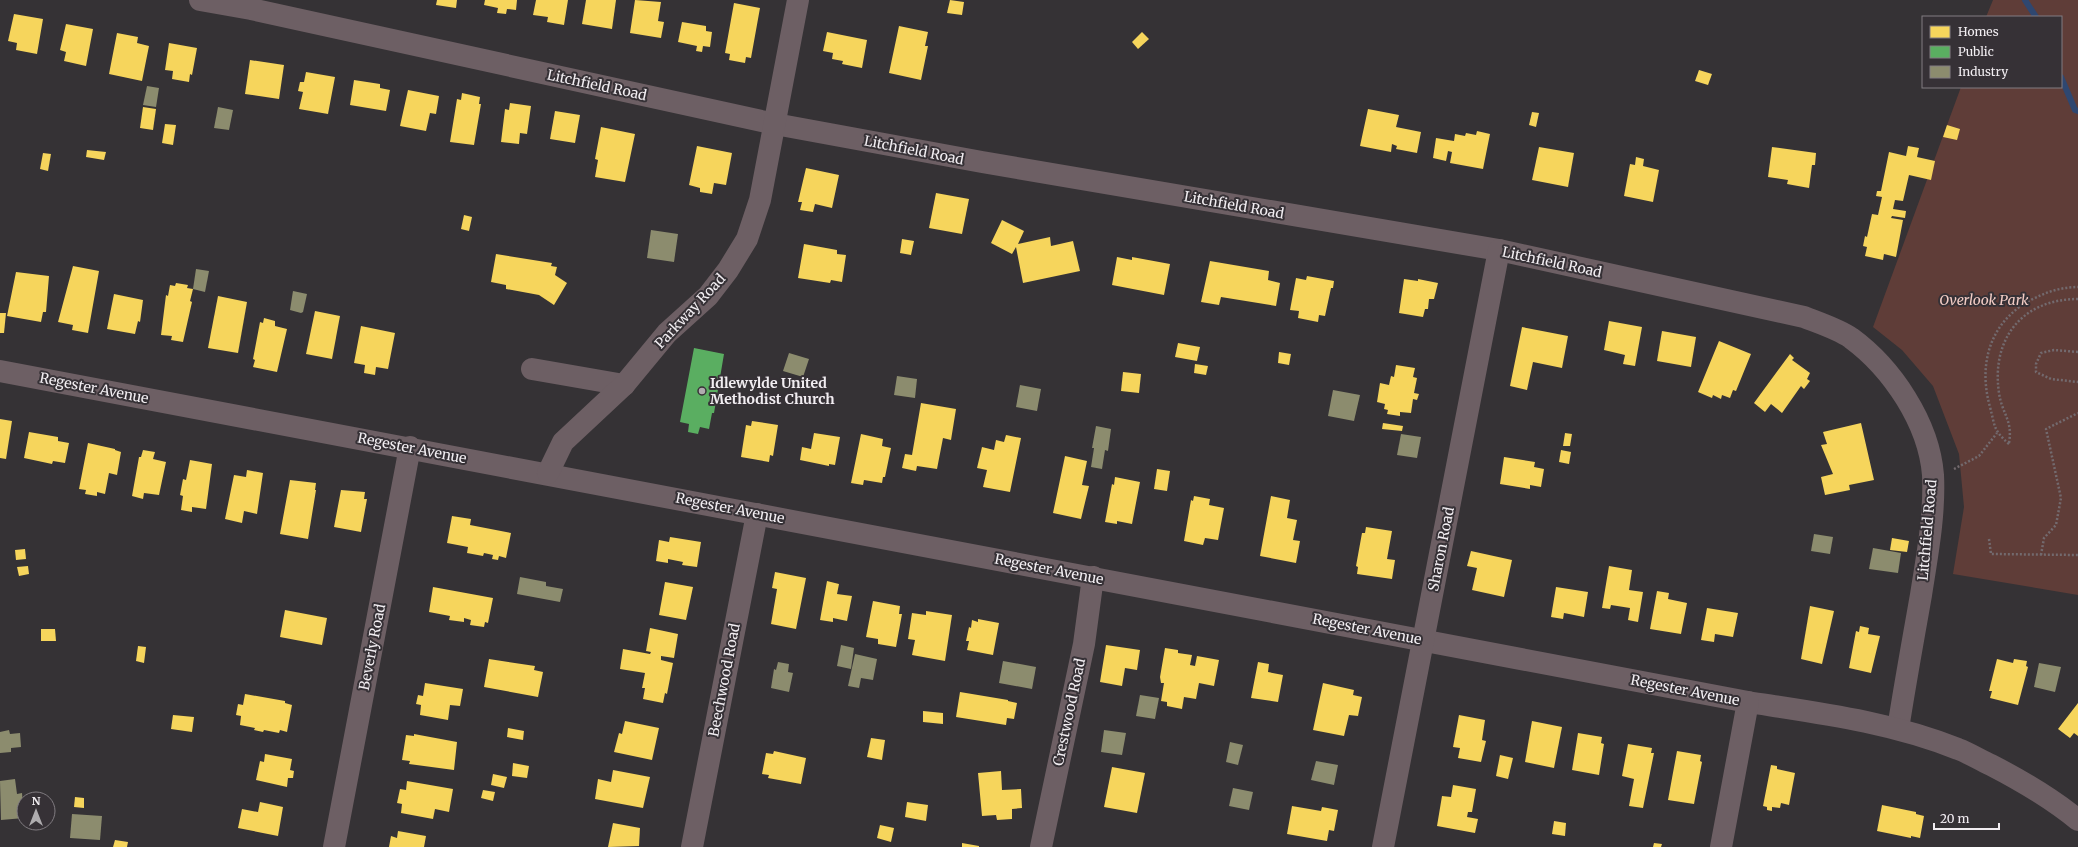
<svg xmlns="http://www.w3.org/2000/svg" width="2078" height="847" font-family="Merriweather,serif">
<rect width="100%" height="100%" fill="#353235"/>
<path fill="#5f3d38" d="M1993,0H2078V595L1953,574L1964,507L1959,454L1933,386L1902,350L1873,327L1961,87H2061V17H1986Z"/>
<g fill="#f6d55c">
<path d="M437,0H457L456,8L436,5Z"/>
<path d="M485,0H517L516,10L507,9L506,14L497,13L498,8L484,5Z"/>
<path d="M536,0H568L564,25L547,22L548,17L533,15Z"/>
<path d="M586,0H616L612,29L582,24Z"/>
<path d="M635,0L661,2L658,21L664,22L661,38L630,33Z"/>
<path d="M950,0L964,2L962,15L947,13Z"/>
<path d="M734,3L760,8L751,58L746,57L745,63L729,60L730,54L725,53Z"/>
<path d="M14,14L43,19L37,54L16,50L17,43L8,41Z"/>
<path d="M682,22L706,26V31L712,32L710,47L703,46L702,52L696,51L697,46L678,42Z"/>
<path d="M66,24L93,29L86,66L64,61L66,52L60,50Z"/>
<path d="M899,26L928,32L925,46H928L921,80L889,73Z"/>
<path d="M827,32L867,40L862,68L842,64L843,61L832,59L833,53L823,51Z"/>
<path d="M1142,32L1149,39L1138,49L1132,42Z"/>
<path d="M117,33L138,37L137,43L149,46L142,81L109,74Z"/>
<path d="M169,43L197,48L192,75L190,74L189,82L172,79L173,71L165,70Z"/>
<path d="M250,60L284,65L279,99L245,94Z"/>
<path d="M1699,70L1712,74L1708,85L1695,81Z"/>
<path d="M306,72L335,77L328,114L299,109L303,92L298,91L300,82H304Z"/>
<path d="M354,80L380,84V88L390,90L386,111L350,105Z"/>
<path d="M408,90L439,96L436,114L430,113L426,131L400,126Z"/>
<path d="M462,93L480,97L479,104H481L474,145L450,142L457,99L461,100Z"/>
<path d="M510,103L531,106L527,134L520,133L519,144L501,142L505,109L509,110Z"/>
<path d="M143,107L156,109L153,130L140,128Z"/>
<path d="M1368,109L1399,115L1396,127L1421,132L1417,153L1396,149L1397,146L1392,144L1391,152L1360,146Z"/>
<path d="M555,111L580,115L575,143L550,139Z"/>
<path d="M1532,112L1539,113L1536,127L1529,125Z"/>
<path d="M165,124L176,125L173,145L162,143Z"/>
<path d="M1947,125L1960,129L1957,140L1943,137Z"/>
<path d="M601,127L635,134L625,182L595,177L598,160L595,159Z"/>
<path d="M1477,131L1490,134L1483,169L1450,163L1452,152L1448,151L1446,161L1433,158L1436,138L1454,141L1455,134L1465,136L1466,133L1476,135Z"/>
<path d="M697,146L732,153L726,185L714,183L712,194L700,192V188L689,185Z"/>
<path d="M1908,146L1919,148L1917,157L1935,161L1931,180L1909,175L1903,201L1895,200L1893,209L1906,211L1905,218L1892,216L1891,218L1903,220L1896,257L1884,254L1883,260L1865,256L1867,247L1863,246L1865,236L1867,237L1872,214L1878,215L1882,197L1876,196L1877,191H1881L1889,152L1906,156Z"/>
<path d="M1539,147L1574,153L1568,187L1532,180Z"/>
<path d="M1772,147L1816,153L1815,165H1812L1809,188L1787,184L1788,180L1768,177Z"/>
<path d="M87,150L106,152L104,160L86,157Z"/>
<path d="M43,153L51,154L48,171L40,169Z"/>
<path d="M1636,157L1644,159L1643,166L1659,170L1653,202L1624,196L1630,164L1635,165Z"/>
<path d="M806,168L839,175L832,208L815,204L813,212L800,210L802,202H798Z"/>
<path d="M936,193L969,199L962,234L929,228Z"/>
<path d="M464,215L472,217L469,231L461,229Z"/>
<path d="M1002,220L1024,231L1018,244L1050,237L1051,246L1073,241L1080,271L1023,283L1016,247L1012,254L991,243Z"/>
<path d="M902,239L914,241L911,255L900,253Z"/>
<path d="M804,244L837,250V254L846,255L842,282L831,280L830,283L798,278Z"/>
<path d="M496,254L552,263L551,266L557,267L555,275L567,283L554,305L539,295L506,289V285L491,282Z"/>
<path d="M1117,257L1132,260V257L1170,264L1164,295L1112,285Z"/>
<path d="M1210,261L1269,271L1268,280L1280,283L1276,306L1221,297L1219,305L1201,302Z"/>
<path d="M73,266L99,271L88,333L72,330L73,325L58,322Z"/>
<path d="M16,272L49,276L46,312H43L41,322L7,316Z"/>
<path d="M1307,276L1334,281L1333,288H1331L1325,316L1319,315L1318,322L1298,318L1299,311L1290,310L1296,278L1306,280Z"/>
<path d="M1404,279L1418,281V279L1438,283L1434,299H1429L1428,309H1425L1423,317L1399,313Z"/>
<path d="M176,283L188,285L187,288L193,289L190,301L192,302L183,342L171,340L172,336L161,335L166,295L168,296L170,285L175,286Z"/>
<path d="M114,294L143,300L140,322L138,321L135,334L107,329Z"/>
<path d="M218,296L247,302L238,353L208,348Z"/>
<path d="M315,311L340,316L332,359L306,354Z"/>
<path d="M0,313H6L4,333H0Z"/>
<path d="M264,318L275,321V326L287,329L277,372L253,367L255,360L253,359L260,322L263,323Z"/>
<path d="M1609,321L1642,327L1635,366L1623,364L1625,355L1604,350Z"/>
<path d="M361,326L395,333L388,369L376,367L375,375L364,373L365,365L354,363Z"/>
<path d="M1522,327L1568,336L1562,368L1533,362L1527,390L1510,386Z"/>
<path d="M1662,331L1696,337L1691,367L1657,361Z"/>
<path d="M1719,341L1751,354L1736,391L1733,390L1730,398L1722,395L1721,399L1713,395L1712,398L1698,392Z"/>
<path d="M1178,343L1200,347L1197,361L1175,357Z"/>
<path d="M1279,352L1291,354L1289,365L1278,363Z"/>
<path d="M1790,354L1794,358L1792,360L1810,373L1807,379L1810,381L1804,389L1801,386L1782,413L1771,404L1765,412L1754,403Z"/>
<path d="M1195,364L1208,366L1206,375L1194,373Z"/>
<path d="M1396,365L1415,368L1413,377L1417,378L1414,393L1419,394L1417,400L1413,399L1411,413L1400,412V416L1387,414L1388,410L1384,409L1385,404L1377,402L1380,383L1389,385L1391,376L1394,377Z"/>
<path d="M1123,372L1141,374L1139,393L1121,391Z"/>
<path d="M921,403L956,409L951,440L943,438L937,469L917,466L916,471L902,468L905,454L912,455Z"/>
<path d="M0,419L12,421L6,459L0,458Z"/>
<path d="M752,421L778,425L773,456L770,455L769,462L741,457L746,425L751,426Z"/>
<path d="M1383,423L1403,426L1402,431L1382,429Z"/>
<path d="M1861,423L1874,480L1849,485L1850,490L1825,495L1821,477L1833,474L1821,445L1827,444L1823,432Z"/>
<path d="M29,432L58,437V441L69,443L65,463L53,461L52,464L24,458Z"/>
<path d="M814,433L840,437L835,465L829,464V466L800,460L802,447L811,449Z"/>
<path d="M1565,433L1572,434L1570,446H1563Z"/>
<path d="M861,434L883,439L882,446L891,448L885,477H883L882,483L864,480L863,485L851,483Z"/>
<path d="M1006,435L1021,438L1010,492L983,487L987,470L977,468L982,447L994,450L996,440L1004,442Z"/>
<path d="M88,443L115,449V450L121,452L117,475L109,473L105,494L97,492V496L85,494L86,490L79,489Z"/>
<path d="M143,450L155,452L153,459L166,462L159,495L144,493L143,499L132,496L139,457H141Z"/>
<path d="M1561,450L1571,452L1569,464L1559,462Z"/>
<path d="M1065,456L1087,461L1082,485L1089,486L1081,519L1053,513Z"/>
<path d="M1504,457L1535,462L1534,467L1544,469L1541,487L1530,485V489L1500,484Z"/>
<path d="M190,460L212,464L206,509L192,507V512L181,510L183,496L180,495L183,479L186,480Z"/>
<path d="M1157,469L1170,471L1167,491L1154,489Z"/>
<path d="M247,470L263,473L257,514L244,511L242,523L225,519L234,475L246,477Z"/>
<path d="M1115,477L1140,482L1132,524L1117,521V524L1105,522L1112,484L1114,485Z"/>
<path d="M290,480L316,483L315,490H316L308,539L280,534Z"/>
<path d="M341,490L365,492L364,499H367L361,532L334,527Z"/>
<path d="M1194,496L1210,499L1209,505L1224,508L1218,540L1205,538L1203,545L1184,541L1191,500L1193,501Z"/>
<path d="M1271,496L1290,500L1287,518L1297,520L1293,540L1300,541L1296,563L1260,556Z"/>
<path d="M452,516L471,519L470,525L511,533L506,558L499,556L498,560L492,559L493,555L484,553L483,556L467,553L468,547L447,543Z"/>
<path d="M1366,527L1392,531L1387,559L1395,560L1392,579L1357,574L1358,567L1356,566L1362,533H1365Z"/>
<path d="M670,537L701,542L697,567L682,565L683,562L668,559V563L656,561L659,540L669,542Z"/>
<path d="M1892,538L1909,541L1907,552L1890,550Z"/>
<path d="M25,549L26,559L16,560L15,550Z"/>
<path d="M1471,551L1512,560L1504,597L1472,590L1477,568L1467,566Z"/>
<path d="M28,566L29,574L19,576L17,567Z"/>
<path d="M1609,566L1632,570L1629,590L1643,592L1638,622L1628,620L1630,608L1611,605L1610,609L1602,608Z"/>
<path d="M775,572L806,578L796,629L771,624L777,589L772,588Z"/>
<path d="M827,581L839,584L837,594L852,596L847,621L833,618V622L820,620Z"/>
<path d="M665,582L693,587L686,620L659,615Z"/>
<path d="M433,587L493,598L488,623L485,622L484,627L470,625L471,620L464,618V622L449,620L450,616L429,612Z"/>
<path d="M1556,587L1588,592L1584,617L1564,613L1563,619L1551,617Z"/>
<path d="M1657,591L1669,593L1668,599L1687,603L1681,634L1650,629Z"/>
<path d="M873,601L900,606L899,614H902L896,647L878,644V639L866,637Z"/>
<path d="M1810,606L1834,611L1822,664L1801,659Z"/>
<path d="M1707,608L1738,613L1733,637L1715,634L1714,642L1701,640Z"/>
<path d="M285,610L327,618L322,645L280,637Z"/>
<path d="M926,611L952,615L945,661L912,655L915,640L908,639L912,613L926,615Z"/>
<path d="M978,619L999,623L993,655L967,650L969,641H966L969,627L971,628L972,620L978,622Z"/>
<path d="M1860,626L1869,628L1868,634L1880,636L1871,673L1849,668L1856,631L1859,632Z"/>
<path d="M650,628L678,634L674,658L661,656V660L673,663L667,694L665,693L663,703L643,699L645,688H642L645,673L620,669L623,649L650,654L651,652L646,651Z"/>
<path d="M41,629H55L56,641H41Z"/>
<path d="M1106,645L1140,650L1137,670L1125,668L1122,686L1100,682Z"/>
<path d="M138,646L146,647L144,663L136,661Z"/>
<path d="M1165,648L1178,650V653L1192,655L1190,665L1195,666L1197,656L1219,660L1214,686L1199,683L1196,699L1184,697L1182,709L1167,706V702L1161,701L1164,683H1161L1160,677Z"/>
<path d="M489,659L535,666L534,670L543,672L538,697L484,687Z"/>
<path d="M1997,659L2013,663L2014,659L2027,661L2026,666L2028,667L2018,705L1990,698L1992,691H1989Z"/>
<path d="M1258,662L1269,664L1268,672L1283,675L1278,702L1251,698Z"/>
<path d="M425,683L463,689L460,706L450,705L448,720L420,715L421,705L416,704L418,695L423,696Z"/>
<path d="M1323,683L1354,690L1353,695L1362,697L1358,716L1349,715L1344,736L1313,730Z"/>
<path d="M960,692L1008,700V701L1017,703L1014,719L1007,718L1006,725L956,717Z"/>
<path d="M245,694L285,701V703L292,705L287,732L280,730L279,733L264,730L263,732L254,730L255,728L240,725L241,716L236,715L238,704L243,705Z"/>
<path d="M2078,703V736L2074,733L2070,738L2058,729Z"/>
<path d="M923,711L943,713V724L923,722Z"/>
<path d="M173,715L194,717L192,732L171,729Z"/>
<path d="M1459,715L1485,720L1482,740L1486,741L1481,762L1458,758L1460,748L1453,747Z"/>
<path d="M625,721L659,728L652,760L614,752L619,733L622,734Z"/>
<path d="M1532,721L1562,727L1554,768L1525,762Z"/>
<path d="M508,728L524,731L523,740L507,737Z"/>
<path d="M1578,733L1602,737L1601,743L1604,744L1599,775L1572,770Z"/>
<path d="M414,734L457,742L454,770L409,764L410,761L402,760L406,735L414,736Z"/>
<path d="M871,738L885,740L882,760L867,757Z"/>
<path d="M1628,744L1652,748L1651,753H1654L1643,808L1629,806L1634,779L1622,776Z"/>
<path d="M774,751L806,758L801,784L768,778L769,775L762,774L766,753L773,754Z"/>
<path d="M1677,751L1701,755L1700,761L1702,762L1694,804L1668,800Z"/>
<path d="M265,754L292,759L290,770L294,771L293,778H288L287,787L256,780L260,761L264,762Z"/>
<path d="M1500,755L1513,758L1508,779L1496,776Z"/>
<path d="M513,763L529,766L527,778L512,776Z"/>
<path d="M1771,765L1777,766V769L1795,773L1789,805L1781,803L1780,808L1772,807V811L1767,810V807L1763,806Z"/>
<path d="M1112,767L1145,773L1137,813L1104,807Z"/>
<path d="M613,770L650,777L643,808L595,799L598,779L611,782Z"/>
<path d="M1001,771L1002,790L1021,789L1022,808L1012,809V819L997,820L996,815L982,816L978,773Z"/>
<path d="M493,774L507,777L504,788L491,785Z"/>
<path d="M407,781L453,789L449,812L435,809L433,819L401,813L402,804L397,803L400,789L406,790Z"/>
<path d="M1453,785L1476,789L1472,812H1468L1467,817L1478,819L1475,833L1437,826L1442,796L1451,797Z"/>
<path d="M483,790L495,792L493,801L481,798Z"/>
<path d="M75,797L84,798V808L74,807Z"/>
<path d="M260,802L283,807L278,836L238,828L242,809L258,812Z"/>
<path d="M907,802L928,805L926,821L905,817Z"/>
<path d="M1882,805L1916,812V814L1924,816L1920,838L1911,836V838L1877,831Z"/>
<path d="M1292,806L1321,811L1322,807L1338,810L1334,831L1329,830L1327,841L1287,834Z"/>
<path d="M1554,821L1566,823L1565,836L1552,834Z"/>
<path d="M613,823L640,828L639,846L608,847Z"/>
<path d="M880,825L894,828L891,842L877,838Z"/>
<path d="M398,831L426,836L424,847H389L391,836L397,838Z"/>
<path d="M115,840L128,842L127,847H113Z"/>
<path d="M962,843L979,846V847H962Z"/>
<path d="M1654,843L1662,844L1661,847H1653Z"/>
</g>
<path fill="#5aae61" d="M694,348L724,354L714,413H712L709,429L700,427L698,434L688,432L689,424L680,422Z"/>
<g fill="#8c8c6e">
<path d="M147,86L159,88L156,107L143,105Z"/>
<path d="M218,107L233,110L229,130L214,128Z"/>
<path d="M651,230L678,234L674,262L647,258Z"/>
<path d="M196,269L209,271L205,292L193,289Z"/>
<path d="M293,291L307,294L303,312L301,313L290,310Z"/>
<path d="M789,353L809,359L803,377L783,371Z"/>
<path d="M897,376L917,379L915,398L894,395Z"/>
<path d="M1020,385L1041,389L1037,411L1016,407Z"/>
<path d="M1333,390L1360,395L1354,421L1328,416Z"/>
<path d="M1096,426L1111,429L1108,451L1105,450L1102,469L1091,467L1094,448H1092Z"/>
<path d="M1401,434L1421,437L1417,458L1397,455Z"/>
<path d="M1814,534L1833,537L1830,554L1811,551Z"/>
<path d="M1873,548L1901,553L1898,573L1869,569Z"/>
<path d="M520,577L546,582V586L563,589L560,602L517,594Z"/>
<path d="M841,645L854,648L851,669L837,666Z"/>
<path d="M855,654L877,659L873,680L861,678L859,688L848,686Z"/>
<path d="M1003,661L1036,667L1032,689L999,683Z"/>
<path d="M778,662L789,664L788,672L793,673L789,692L771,688L774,669L776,670Z"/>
<path d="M2039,663L2061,667L2055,692L2034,687Z"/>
<path d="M1140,695L1159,698L1155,719L1136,716Z"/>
<path d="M9,730L10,734L20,733L21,747L11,748V752L0,753V732Z"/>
<path d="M1104,730L1126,733L1122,755L1101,752Z"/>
<path d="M1230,742L1243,745L1238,765L1226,762Z"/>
<path d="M1316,761L1338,765L1334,785L1311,780Z"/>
<path d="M15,779L17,794L22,793L24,818L1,820L0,781Z"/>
<path d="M1233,788L1253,792L1249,810L1229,806Z"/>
<path d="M72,814L102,816L100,840L70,838Z"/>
</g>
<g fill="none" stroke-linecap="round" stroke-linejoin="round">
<g stroke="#2f4770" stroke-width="6">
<path d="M2025,0L2036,17"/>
<path d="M2061,77L2075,110L2078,111"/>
</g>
<g stroke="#736a6e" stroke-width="2.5" stroke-dasharray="2 2" stroke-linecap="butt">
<path d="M2078,352L2054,350L2041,353L2036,364V372L2051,379L2078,382"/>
<path d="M2009,443C2013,420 2002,414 1999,393C1991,339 2022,299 2078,299"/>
<path d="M2009,444C1993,430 1995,426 1990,407C1977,361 1992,317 2037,297C2049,291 2064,287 2078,287"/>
<path d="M1954,469L1979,456L1997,433"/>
<path d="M1989,539L1991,554L2078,555"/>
<path d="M2041,555L2044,538L2056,525L2061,498L2046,429L2078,413"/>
</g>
<g stroke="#6d5f64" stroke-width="22">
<path d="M200,0L251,9L775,124L982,162L1499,250L1804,317C1819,323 1838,329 1851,338C1892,368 1929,423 1933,475C1935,515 1927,556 1921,595C1913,640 1905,684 1898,729"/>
<path d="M532,369L624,385"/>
<path d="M0,371L1748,702C1819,713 1891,722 1958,749C1969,753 1980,760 1991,765C2022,781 2051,798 2078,820"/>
<path d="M548,473L563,442L624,385L667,333L708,296L728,270L747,239L760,200L798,0"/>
<path d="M334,847L410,447"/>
<path d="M692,847L757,514"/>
<path d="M1041,847L1084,644L1093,577"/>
<path d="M1383,847L1499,250"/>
<path d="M1721,847L1748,702"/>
</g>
</g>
<circle fill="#afacaf" stroke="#363136" stroke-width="1.5" cx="702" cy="391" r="4"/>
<g text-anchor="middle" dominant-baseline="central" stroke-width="4" stroke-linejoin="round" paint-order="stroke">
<g font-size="14" fill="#f1edf1" stroke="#363136">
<text transform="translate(597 85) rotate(12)">Litchfield Road</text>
<text transform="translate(914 150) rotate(11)">Litchfield Road</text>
<text transform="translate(1234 205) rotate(10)">Litchfield Road</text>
<text transform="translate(1552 262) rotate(12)">Litchfield Road</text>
<text transform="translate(690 311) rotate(-47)">Parkway Road</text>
<text transform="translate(94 388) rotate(11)">Regester Avenue</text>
<text transform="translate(412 448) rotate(11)">Regester Avenue</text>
<text transform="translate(730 508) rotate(11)">Regester Avenue</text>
<text transform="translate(1927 530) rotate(-85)">Litchfield Road</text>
<text transform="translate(1441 549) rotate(-79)">Sharon Road</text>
<text transform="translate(1049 569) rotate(11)">Regester Avenue</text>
<text transform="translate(1367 629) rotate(11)">Regester Avenue</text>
<text transform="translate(372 647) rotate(-79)">Beverly Road</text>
<text transform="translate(724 680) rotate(-79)">Beechwood Road</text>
<text transform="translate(1685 690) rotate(11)">Regester Avenue</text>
<text transform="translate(1069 712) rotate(-78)">Crestwood Road</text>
</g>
<g font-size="14" font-style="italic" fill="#f3cdc5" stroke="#363136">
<text x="1984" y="300">Overlook Park</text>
</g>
<g font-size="14" font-weight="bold" fill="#f1edf1" stroke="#363136" text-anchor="start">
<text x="710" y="383">Idlewylde United<tspan x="710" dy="16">Methodist Church</tspan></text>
</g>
</g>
<rect x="1922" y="16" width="140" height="72" fill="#363136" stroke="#817c81"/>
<rect x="1930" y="26" width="20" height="12" fill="#f6d55c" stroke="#817c81"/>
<text x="1958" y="36" font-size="12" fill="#f1edf1">Homes</text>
<rect x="1930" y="46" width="20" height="12" fill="#5aae61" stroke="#817c81"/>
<text x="1958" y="56" font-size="12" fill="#f1edf1">Public</text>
<rect x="1930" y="66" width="20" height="12" fill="#8c8c6e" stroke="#817c81"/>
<text x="1958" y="76" font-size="12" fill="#f1edf1">Industry</text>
<g transform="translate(36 811)"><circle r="19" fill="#363136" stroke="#817c81"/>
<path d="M0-3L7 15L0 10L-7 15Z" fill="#afacaf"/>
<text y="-6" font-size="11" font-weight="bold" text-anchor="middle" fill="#f1edf1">N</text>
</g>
<path d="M1934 823v6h65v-6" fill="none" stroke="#f1edf1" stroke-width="2"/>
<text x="1940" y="823" font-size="12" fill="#f1edf1" stroke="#363136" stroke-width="3" paint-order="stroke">20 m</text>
</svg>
